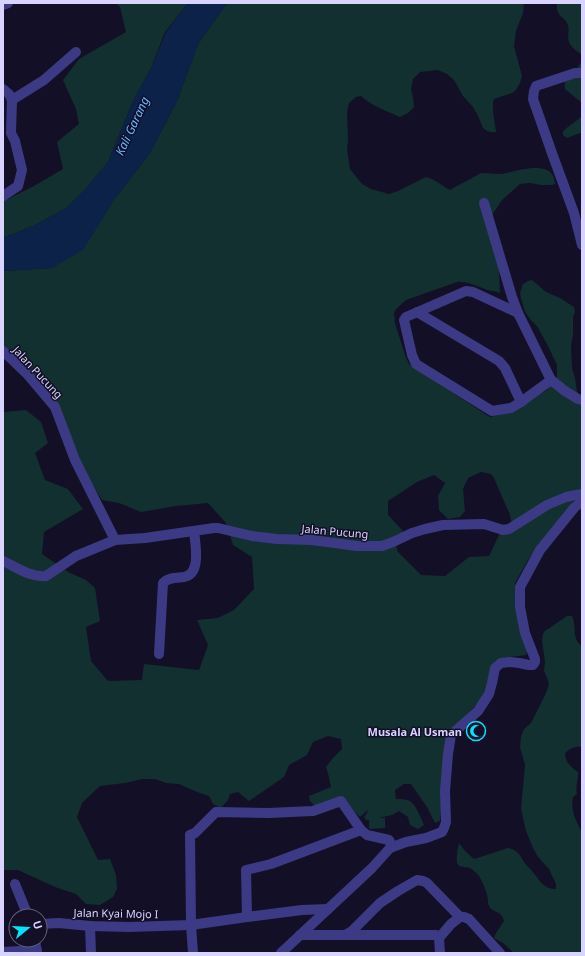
<svg xmlns="http://www.w3.org/2000/svg" width="585" height="956" font-family="'Noto Sans',sans-serif">
<rect width="100%" height="100%" fill="#130f26"/>
<g fill="#12302f" fill-rule="evenodd">
<path d="M116,3H188L165,32L151,68L133,101L108,162L83,192L65,209L35,225L3,238V198L8,199L34,186L63,169L57,142L79,124L76,109L63,80L79,59L126,32L120,7Z"/>
<path d="M227,3L393,4L396,3H524L523,13L516,31L514,46L522,76L520,83L516,90L512,93L494,99C491,107 495,122 496,132H491L487,131L483,128L478,116L473,107L463,96L454,80L447,74L438,70L420,72L413,79L411,89L413,97L414,107L408,113L400,117C386,111 372,106 361,96L356,97L349,103L347,112L348,140L347,149L350,169L362,184L371,189L389,194L398,191L426,177C436,180 441,185 450,190L481,173C488,173 494,174 501,174C516,172 554,157 555,184L551,185H541L530,183L520,184L502,200L488,221L499,269L500,293C495,291 489,291 485,289C475,286 467,281 457,282L406,300L396,309L394,313L395,323L405,355L409,364L490,417L505,413L522,405L547,390L557,376V365L548,346L537,326L531,320L525,312L521,298L520,293L523,284L528,281L532,280L546,292L560,298L574,307L575,312L573,317V335L571,345L572,368L575,378L577,392L582,399V490L574,493L572,505L547,534L528,560L515,583L516,605L529,649L526,655L510,657L497,672L491,687L476,705L448,734L440,821L435,823L427,807L411,784H404L395,790L396,799C400,799 406,799 410,801C416,805 421,818 424,825L418,829L410,825L408,817L399,811L392,815L379,818H385V828L369,829V820H366L364,817L367,813L368,810L360,817L340,797L316,807L310,801L309,796L331,787L329,777L326,767L332,759L342,749L341,739L328,736L313,742L307,755L289,765L284,777L249,801L238,792L230,794L228,800L221,808L213,804L209,796L197,792L179,784L166,783L155,779H142L125,783L100,786L82,803L77,817L98,860L110,859L116,875L117,889L113,897L100,905L86,904L76,894L55,887L18,870H3V412L26,410L41,422L48,443L35,453L45,480L68,489L83,509L44,532L42,554L68,572L86,580L95,588L100,621L86,627L91,661L108,681L142,680L144,664L199,670L208,645L197,620L218,618L234,610L254,589L252,557L233,545L226,523L208,503L176,506L141,512L119,503L102,500L77,459L59,406L3,347V271L52,268L116,197L150,153L177,101L198,44ZM481,472L491,474L494,478L510,515L513,531L500,533L489,556L469,557L445,576L421,575L398,552L396,546L403,531L388,515V501L417,482L434,475L445,483L438,496L439,510L448,519L460,517L465,511L463,489L468,478Z"/>
<path d="M557,3H582V55C578,52 572,48 570,44C566,38 570,31 568,25C564,15 556,18 557,3Z"/>
<path d="M582,61V103L565,89L564,73L577,68Z"/>
<path d="M582,116V134L580,133L567,138L563,135V131C569,125 576,122 582,116Z"/>
<path d="M567,616H572C577,626 571,639 582,646V747C575,746 569,748 565,754C566,763 571,767 578,772C579,779 575,786 577,794L573,797C570,810 576,821 582,832V953H514L503,943L494,938L496,933L504,921C501,909 493,914 489,906C488,904 488,902 488,900C487,892 483,883 479,876C477,873 473,870 470,868C465,866 458,869 457,862C456,856 458,848 459,843L465,851L474,859L508,848C521,851 520,858 528,867C529,868 531,869 532,871C539,879 544,890 556,889V884L549,869L538,857L533,848L526,831L521,809L525,765L520,747L521,737L524,729L531,723L546,693L549,684L548,680L544,671L545,662L542,640L543,634L545,631Z"/>
</g>
<path fill="#0c2248" d="M188,3H227L198,44L177,101L150,153L116,197L83,250L52,268L3,271V238L35,225L65,209L83,192L108,162L133,101L151,68L166,32Z"/>
<g fill="none" stroke-linecap="round" stroke-linejoin="round">
<g stroke="#3d3a85" stroke-width="10">
<path d="M3,5L8,3"/>
<path d="M582,73H575L536,86L534,91L533,99L553,156L574,213L582,245"/>
<path d="M3,89L9,94L12,100L11,133L15,141L22,170L18,186L3,196"/>
<path d="M12,100L44,80L76,52"/>
<path d="M484,203L512,297L518,313L551,380L565,391L578,399L582,400"/>
<path d="M417,312L499,361L505,368L521,402"/>
<path d="M518,313L473,292L466,291L406,317L404,320L412,355L416,364L492,411L511,408L521,402L551,380"/>
<path d="M3,351L28,375L55,407L75,460L115,540"/>
<path d="M3,561C16,567 31,578 46,576L76,556L115,540L145,538L214,528H218L252,536L277,539L312,540L357,546H382L393,542L412,533L425,529L443,525L484,524L503,530L509,529L547,505L566,497L582,494"/>
<path d="M159,654L163,583C169,577 176,578 184,577C202,574 195,543 194,531"/>
<path d="M15,884L28,916"/>
<path d="M247,917L246,870L271,864L361,830"/>
<path d="M40,924L59,923L90,926L129,927L191,925L247,917L302,910L328,909"/>
<path d="M90,926L91,953"/>
<path d="M300,935H345L352,931L380,903L398,891L417,880L423,881L427,883L460,917"/>
<path d="M345,935H436L439,938"/>
<path d="M35,940L37,953"/>
<path d="M3,952L37,950"/>
<path d="M193,953L191,925L190,835L195,833L216,812L268,813L313,811L341,801L361,830L367,835L389,840L391,844L390,848"/>
<path d="M281,953L372,868L390,848L406,842L426,838L442,832L444,828L446,822L445,791L448,754L451,735L478,711L489,694L492,683L495,668L501,663L510,662L519,663L529,665H533L535,662V659L525,633L520,607V587L540,550L574,508L582,501"/>
<path d="M440,953L439,938L451,924L460,917H464L469,919L500,953"/>
</g>
</g>
<defs>
<symbol id="mosque-ring" viewBox="-11 -11 22 22"><circle r="9.5" fill="#130f26" stroke="#00e5ff" stroke-width="1.5"/><path d="M3.5-4.9A6 6 0 1 0 3.5 4.9A5 5 0 1 1 3.5-4.9Z" fill="#00e5ff"/></symbol>
</defs>
<g fill-rule="evenodd">
<use href="#mosque-ring" x="465" y="720" width="22" height="22"/>
</g>
<g text-anchor="middle" dominant-baseline="central" stroke-width="3" stroke-linejoin="round" paint-order="stroke">
<g font-size="11" fill="#d9d4ff" stroke="#130f26">
<text transform="translate(38 372) rotate(47)">Jalan Pucung</text>
<text transform="translate(335 531) rotate(5)">Jalan Pucung</text>
<text transform="translate(116 913) rotate(1)">Jalan Kyai Mojo I</text>
</g>
<g font-size="11" font-weight="bold" fill="#d9d4ff" stroke="#130f26" text-anchor="end">
<text x="462" y="731">Musala Al Usman</text>
</g>
<g font-size="12" font-style="italic" fill="#62b6ff" stroke="#130f26">
<text transform="translate(132 126) rotate(-65)">Kali Garang</text>
</g>
</g>
<rect width="585" height="956" fill="none" stroke="#d9d4ff" stroke-width="8"/>
<g transform="translate(28 928) rotate(72)"><circle r="19" fill="#130f26" stroke="#625e7d"/>
<path d="M0-3L7 15L0 10L-7 15Z" fill="#00e5ff"/>
<text y="-6" font-size="11" font-weight="bold" text-anchor="middle" fill="#d9d4ff">U</text>
</g>
</svg>
